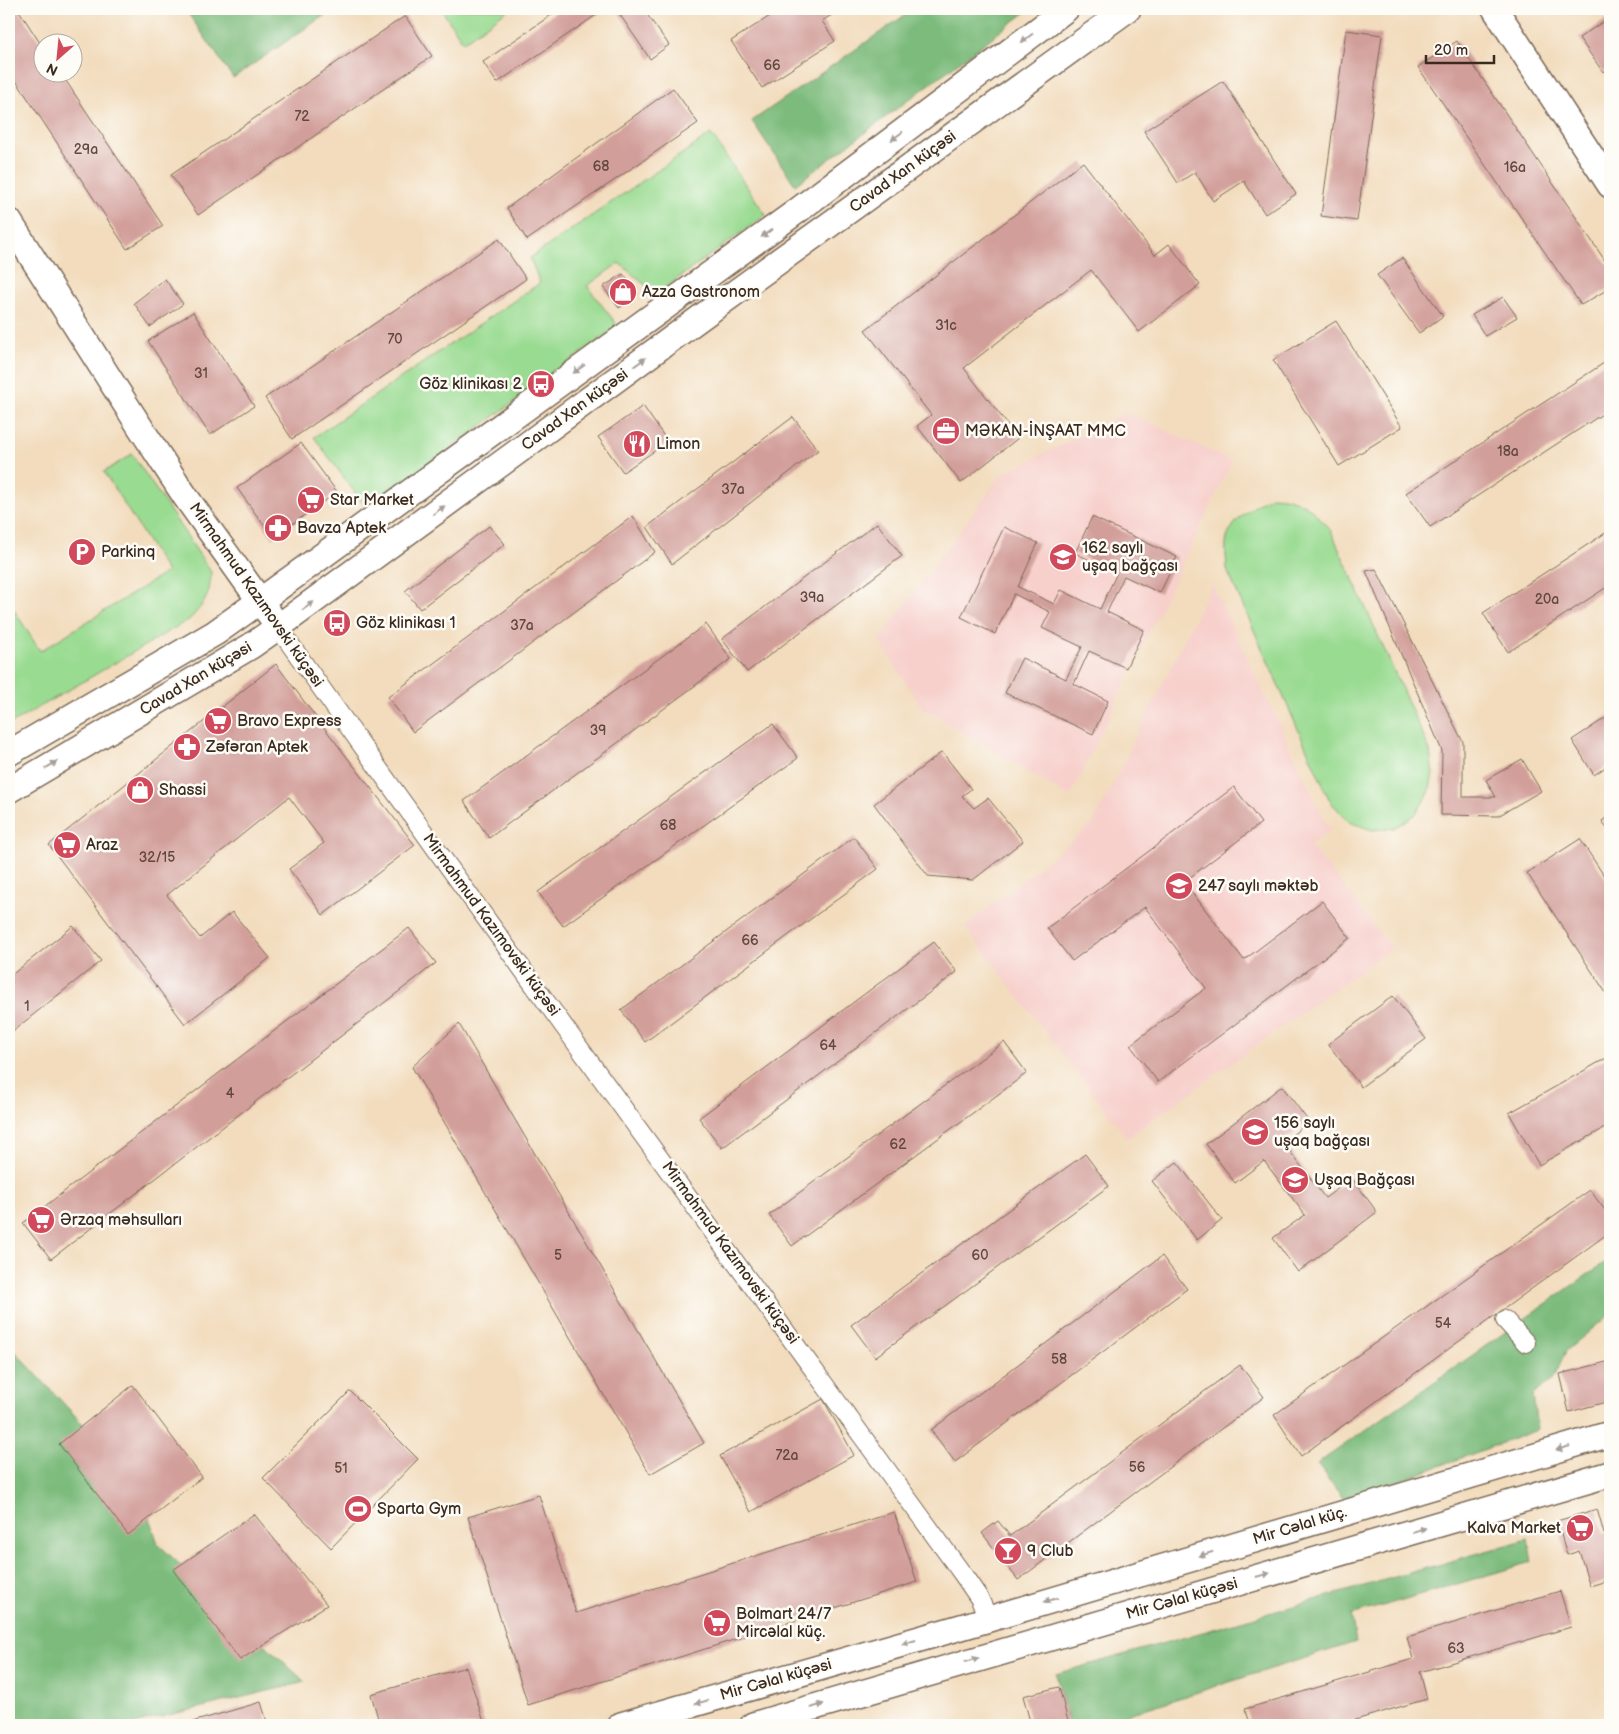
<svg xmlns="http://www.w3.org/2000/svg" width="1619" height="1734" font-family="'Balsamiq Sans',sans-serif">
<rect width="100%" height="100%" fill="#fdfcf7"/>
<filter id="ink" filterUnits="userSpaceOnUse"><feTurbulence type="fractalNoise" baseFrequency=".02" numOctaves="2"/><feDisplacementMap in="SourceGraphic" scale="10" xChannelSelector="R" yChannelSelector="G"/><feConvolveMatrix kernelMatrix="1 2 1 2 8 2 1 2 1" color-interpolation-filters="sRGB"/></filter>
<filter id="wash" filterUnits="userSpaceOnUse"><feTurbulence type="fractalNoise" baseFrequency=".0096" numOctaves="4" result="noise"/><feDisplacementMap in="SourceGraphic" scale="20" xChannelSelector="R" yChannelSelector="G"/><feGaussianBlur stdDeviation="1.12" result="paint"/><feColorMatrix in="noise" values="0 0 0 0 0 0 0 0 0 0 0 0 0 0 0 0 0 1.4 0 .05"/><feComposite in="paint" operator="in"/></filter>
<g filter="url(#wash)">
<rect width="100%" height="100%" fill="#f2dcbd"/>
<g fill="#f7d0cc">
<path d="M1127,413L1232,461L1070,797L922,708L879,640L1002,474Z"/>
<path d="M1212,584L1330,831L1310,845L1392,948L1127,1138L965,927L1093,824Z"/>
</g>
<g fill="#9adb92" stroke="#6a8258">
<path d="M441,9H509L463,42Z"/>
<path d="M711,134L766,215L656,294L619,263L587,286L618,326L367,509L314,437L540,283L530,258Z"/>
<path d="M132,454L211,572C210,595 206,602 190,619L9,725V602L40,651L167,572L104,472Z"/>
<path d="M1271,496C1302,497 1312,509 1331,531L1430,751L1433,774L1429,793L1415,815L1394,828L1372,830L1349,822L1330,801L1227,570C1227,562 1225,552 1226,543C1229,521 1254,506 1271,496Z"/>
</g>
<g fill="#7bbb7c" stroke="#5b724d">
<path d="M185,9H325L328,13L233,78Z"/>
<path d="M914,9H1030L795,185L752,121Z"/>
<path d="M1610,1259V1314L1566,1351L1554,1378L1533,1395L1537,1430L1345,1501L1317,1464Z"/>
<path d="M9,1345L138,1483L158,1544L305,1682L129,1725H9Z"/>
<path d="M1528,1539L1532,1562L1351,1615L1356,1642L1103,1722V1725H1069L1056,1674Z"/>
</g>
<g id="blocks">
<g fill="#d29e9a">
<path d="M9,9H18L42,46V72H60L163,226L127,249L9,70Z"/>
<path d="M560,9H605L497,83L483,62Z"/>
<path d="M616,9H643L669,45L650,59Z"/>
<path d="M781,9H841L822,21L835,41L762,88L731,41Z"/>
<path d="M405,16L432,56L198,215L171,175Z"/>
<path d="M1610,17V67L1603,72L1579,38Z"/>
<path d="M1346,30L1382,35L1357,221L1321,216Z"/>
<path d="M1457,41L1610,268V288L1581,305L1418,67Z"/>
<path d="M1223,81L1296,194L1265,214L1244,181L1213,201L1195,172L1178,183L1144,131Z"/>
<path d="M673,88L698,123L527,240L507,208Z"/>
<path d="M1083,162L1155,255L1169,244L1200,285L1139,332L1091,270L964,368L1018,438L961,483L917,426L931,415L865,330Z"/>
<path d="M499,239L526,279L292,439L265,398Z"/>
<path d="M1402,258L1443,316L1419,333L1377,275Z"/>
<path d="M623,274L638,294L619,308L603,287Z"/>
<path d="M165,279L183,304L150,327L134,303Z"/>
<path d="M1503,297L1517,317L1485,336L1472,315Z"/>
<path d="M193,312L254,406L210,435L148,341Z"/>
<path d="M1336,321L1402,427L1339,466L1273,360Z"/>
<path d="M1610,359V409L1430,527L1406,493Z"/>
<path d="M643,406L668,442L623,472L598,437Z"/>
<path d="M793,417L818,450L672,564L647,527Z"/>
<path d="M301,443L337,492L273,538L237,488Z"/>
<path d="M633,516L655,552L413,732L388,697Z"/>
<path d="M1092,517L1177,557L1160,593L1124,576L1107,612L1144,630L1126,668L1089,651L1074,684L1108,701L1093,734L1005,693L1022,658L1066,679L1082,647L1042,628L1050,612L1014,594L995,634L961,617L1004,527L1038,543L1018,587L1054,604L1061,590L1100,609L1117,573L1075,553Z"/>
<path d="M877,523L902,556L747,672L722,639Z"/>
<path d="M489,526L505,544L420,609L405,591Z"/>
<path d="M1610,530V585L1508,652L1483,613Z"/>
<path d="M1376,569L1463,742V797H1496L1486,780L1522,759L1541,791L1498,816L1441,815L1442,751L1366,571Z"/>
<path d="M706,624L731,659L489,838L464,801Z"/>
<path d="M276,664L312,712L415,845L323,915L289,869L324,843L289,797L167,895L200,938L232,912L270,958L185,1024L49,845Z"/>
<path d="M1610,715V764L1594,775L1572,740Z"/>
<path d="M773,724L798,758L563,926L538,892Z"/>
<path d="M942,752L971,789L962,796L974,808L988,798L1023,841L973,880L928,876L874,804Z"/>
<path d="M1234,787L1261,823L1184,882L1244,960L1322,901L1350,938L1158,1082L1130,1045L1206,988L1145,907L1072,961L1047,928Z"/>
<path d="M1610,815V833L1602,821Z"/>
<path d="M854,837L878,869L645,1042L621,1010Z"/>
<path d="M1580,839L1610,885V999L1527,873Z"/>
<path d="M73,926L101,961L9,1034V977Z"/>
<path d="M409,928L436,963L51,1259L23,1223Z"/>
<path d="M934,942L957,972L722,1148L699,1118Z"/>
<path d="M1393,996L1426,1039L1361,1087L1328,1044Z"/>
<path d="M459,1024L704,1443L650,1474L412,1067Z"/>
<path d="M1004,1042L1027,1073L792,1246L769,1215Z"/>
<path d="M1610,1056V1125L1539,1165L1509,1113Z"/>
<path d="M1282,1086L1309,1122L1283,1142L1325,1198L1352,1178L1377,1212L1298,1272L1273,1238L1305,1215L1264,1161L1235,1183L1206,1144Z"/>
<path d="M1085,1154L1109,1186L875,1357L851,1325Z"/>
<path d="M1177,1162L1222,1220L1197,1240L1152,1181Z"/>
<path d="M1590,1190L1610,1217V1232L1301,1456L1274,1415Z"/>
<path d="M1162,1256L1187,1289L955,1462L931,1430Z"/>
<path d="M1610,1361V1401L1569,1412L1560,1374Z"/>
<path d="M1240,1365L1264,1397L1018,1580L982,1533L998,1521L1010,1536Z"/>
<path d="M133,1385L202,1477L128,1535L59,1444Z"/>
<path d="M350,1391L418,1459L331,1548L263,1478Z"/>
<path d="M823,1399L854,1455L751,1512L720,1456Z"/>
<path d="M539,1495L576,1613L894,1512L917,1582L528,1705L468,1517Z"/>
<path d="M1597,1509L1604,1534L1610,1532V1580L1590,1586L1579,1551L1567,1555L1557,1521Z"/>
<path d="M254,1514L327,1605L240,1660L173,1570Z"/>
<path d="M1560,1591L1571,1627L1420,1672L1427,1699L1338,1725H1251L1245,1709L1413,1659L1407,1637Z"/>
<path d="M466,1667L485,1725H380L371,1694Z"/>
<path d="M1059,1687L1069,1725H1031L1023,1696Z"/>
<path d="M261,1702L268,1725H182Z"/>
</g>
</g>
</g>
<g filter="url(#ink)">
<use href="#blocks" fill-opacity="0" stroke="#7b6856" stroke-width="1"/>
<g fill="none" stroke-linecap="round" stroke-linejoin="round">
<defs>
<g id="street">
<path d="M278,627C503,946 734,1260 964,1576L979,1598L989,1619"/>
<path d="M1505,1320L1526,1343"/>
</g>
<g id="secondary">
<path d="M1495,9L1610,185"/>
<path d="M9,221L142,430L185,496L270,615"/>
<path d="M9,753L215,633L260,601L793,214L1066,9"/>
<path d="M9,790L251,646L278,627L700,318L1128,9"/>
<path d="M621,1725L989,1619L1610,1434"/>
<path d="M753,1725L1610,1474"/>
</g>
</defs>
<use href="#street" stroke="#7b6856" stroke-width="20"/>
<use href="#secondary" stroke="#7b6856" stroke-width="28"/>
<use href="#street" stroke="#fff" stroke-width="18"/>
<use href="#secondary" stroke="#fff" stroke-width="25"/>
</g>
<defs><path id="oneway-solid" d="M-6-.8H1V-3.2L6.5 0L1 3.2V.8H-6Z" transform="scale(1.25)"/></defs>
<g fill="#a79f9a">
<use href="#oneway-solid" transform="translate(1027 38) rotate(143)"/>
<use href="#oneway-solid" transform="translate(897 136) rotate(143)"/>
<use href="#oneway-solid" transform="translate(767 233) rotate(144)"/>
<use href="#oneway-solid" transform="translate(640 362) rotate(-36)"/>
<use href="#oneway-solid" transform="translate(579 369) rotate(144)"/>
<use href="#oneway-solid" transform="translate(439 510) rotate(-36)"/>
<use href="#oneway-solid" transform="translate(308 606) rotate(-36)"/>
<use href="#oneway-solid" transform="translate(51 765) rotate(-31)"/>
<use href="#oneway-solid" transform="translate(1563 1448) rotate(164)"/>
<use href="#oneway-solid" transform="translate(1419 1530) rotate(-16)"/>
<use href="#oneway-solid" transform="translate(1206 1554) rotate(163)"/>
<use href="#oneway-solid" transform="translate(1263 1575) rotate(-16)"/>
<use href="#oneway-solid" transform="translate(1051 1600) rotate(163)"/>
<use href="#oneway-solid" transform="translate(909 1642) rotate(164)"/>
<use href="#oneway-solid" transform="translate(972 1660) rotate(-16)"/>
<use href="#oneway-solid" transform="translate(702 1702) rotate(164)"/>
<use href="#oneway-solid" transform="translate(817 1706) rotate(-17)"/>
</g>
</g>
<defs>
<symbol id="shop-disc" viewBox="-11 -11 22 22"><circle r="9.5" fill="#d1495b" stroke="#fdfcf7"/><path d="M-5-2.5h2.3a2.7 3.5 0 0 1 5.4 0H5L5.5 6h-11ZM-1.5-2.5h3a1.5 2.3 0 0 0-3 0Z" fill="#fff"/></symbol>
<symbol id="bus-disc" viewBox="-11 -11 22 22"><circle r="9.5" fill="#d1495b" stroke="#fdfcf7"/><path d="M-5-6H5V4H4V6H2V4H-2V6H-4V4H-5ZM-3.5-4V0h7V-4ZM-3.5 1.2v1.5H-2V1.2ZM2 1.2v1.5H3.5V1.2Z" fill="#fff"/></symbol>
<symbol id="office-disc" viewBox="-11 -11 22 22"><circle r="9.5" fill="#d1495b" stroke="#fdfcf7"/><path d="M-6-3h4V-5.5h4V-3h4V5H-6ZM-1-4.5V-3h2v-1.5ZM-6 0V1H6V0Z" fill="#fff"/></symbol>
<symbol id="restaurant-disc" viewBox="-11 -11 22 22"><circle r="9.5" fill="#d1495b" stroke="#fdfcf7"/><path d="M-5-6h1v4h1v-4h1v4h1v-4h1v5L-1.5 .5V6h-2V.5L-5-1ZM5-6V6H3V1.5H1.5Q1.5-4 5-6Z" fill="#fff"/></symbol>
<symbol id="supermarket-disc" viewBox="-11 -11 22 22"><circle r="9.5" fill="#d1495b" stroke="#fdfcf7"/><path d="M-6-5.5h2.5l.6 2H6L4.5 2H-2.5L-4.4-4H-6ZM-1.5 3.2a1.3 1.3 0 1 0 .1 0ZM3 3.2a1.3 1.3 0 1 0 .1 0Z" fill="#fff"/></symbol>
<symbol id="pharmacy-disc" viewBox="-11 -11 22 22"><circle r="9.5" fill="#d1495b" stroke="#fdfcf7"/><path d="M-2-6h4v4h4v4h-4v4h-4v-4h-4v-4h4Z" fill="#fff"/></symbol>
<symbol id="parking-disc" viewBox="-11 -11 22 22"><circle r="9.5" fill="#d1495b" stroke="#fdfcf7"/><path d="M-3.5-5.5H1a3.5 3.5 0 0 1 0 7H-1V5.5H-3.5ZM-1-3.4V-.6H.8a1.4 1.4 0 0 0 0-2.8Z" fill="#fff"/></symbol>
<symbol id="school-disc" viewBox="-11 -11 22 22"><circle r="9.5" fill="#d1495b" stroke="#fdfcf7"/><path d="M0-5L7-2L0 1L-7-2ZM-4 1L0 2.5L4 1V4Q0 6-4 4Z" fill="#fff"/></symbol>
<symbol id="stadium-disc" viewBox="-11 -11 22 22"><circle r="9.5" fill="#d1495b" stroke="#fdfcf7"/><path d="M0-5a6.5 5 0 1 0 0 10a6.5 5 0 1 0 0-10ZM-3.5-1.8h7v3.6h-7Z" fill="#fff"/></symbol>
<symbol id="bar-disc" viewBox="-11 -11 22 22"><circle r="9.5" fill="#d1495b" stroke="#fdfcf7"/><path d="M-6-5H6L.8 .8V4.5H3.5V6h-7V4.5H-.8V.8Z" fill="#fff"/></symbol>
</defs>
<g fill-rule="evenodd">
<use href="#shop-disc" x="607" y="276" width="32" height="32"/>
<use href="#bus-disc" x="525" y="368" width="32" height="32"/>
<use href="#office-disc" x="930" y="415" width="32" height="32"/>
<use href="#restaurant-disc" x="621" y="428" width="32" height="32"/>
<use href="#supermarket-disc" x="295" y="484" width="32" height="32"/>
<use href="#pharmacy-disc" x="262" y="512" width="32" height="32"/>
<use href="#parking-disc" x="66" y="536" width="32" height="32"/>
<use href="#school-disc" x="1047" y="541" width="32" height="32"/>
<use href="#bus-disc" x="321" y="607" width="32" height="32"/>
<use href="#supermarket-disc" x="202" y="705" width="32" height="32"/>
<use href="#pharmacy-disc" x="171" y="731" width="32" height="32"/>
<use href="#shop-disc" x="124" y="774" width="32" height="32"/>
<use href="#supermarket-disc" x="51" y="829" width="32" height="32"/>
<use href="#school-disc" x="1163" y="870" width="32" height="32"/>
<use href="#school-disc" x="1239" y="1116" width="32" height="32"/>
<use href="#school-disc" x="1279" y="1164" width="32" height="32"/>
<use href="#supermarket-disc" x="25" y="1204" width="32" height="32"/>
<use href="#stadium-disc" x="342" y="1493" width="32" height="32"/>
<use href="#supermarket-disc" x="1564" y="1512" width="32" height="32"/>
<use href="#bar-disc" x="992" y="1535" width="32" height="32"/>
<use href="#supermarket-disc" x="701" y="1607" width="32" height="32"/>
</g>
<g text-anchor="middle" dominant-baseline="central" stroke-width="5" stroke-linejoin="round" paint-order="stroke">
<g font-size="14" fill="#61473d">
<text x="772" y="65">66</text>
<text x="302" y="116">72</text>
<text x="86" y="149">29a</text>
<text x="601" y="166">68</text>
<text x="1515" y="167">16a</text>
<text x="946" y="325">31c</text>
<text x="395" y="339">70</text>
<text x="201" y="373">31</text>
<text x="1508" y="451">18a</text>
<text x="733" y="489">37a</text>
<text x="812" y="597">39a</text>
<text x="1547" y="599">20a</text>
<text x="522" y="625">37a</text>
<text x="598" y="730">39</text>
<text x="668" y="825">68</text>
<text x="157" y="857">32/15</text>
<text x="750" y="940">66</text>
<text x="27" y="1006">1</text>
<text x="828" y="1045">64</text>
<text x="230" y="1093">4</text>
<text x="898" y="1144">62</text>
<text x="558" y="1255">5</text>
<text x="980" y="1255">60</text>
<text x="1443" y="1323">54</text>
<text x="1059" y="1359">58</text>
<text x="787" y="1455">72a</text>
<text x="1137" y="1467">56</text>
<text x="341" y="1468">51</text>
<text x="1456" y="1648">63</text>
</g>
<g font-size="16" fill="#3b2a1e" stroke="#fdfcf7">
<text transform="translate(903 172) rotate(-36)">Cavad Xan küçəsi</text>
<text transform="translate(575 410) rotate(-36)">Cavad Xan küçəsi</text>
<text transform="translate(256 595) rotate(55)">Mirmahmud Kazımovski küçəsi</text>
<text transform="translate(196 679) rotate(-31)">Cavad Xan küçəsi</text>
<text transform="translate(491 925) rotate(54)">Mirmahmud Kazımovski küçəsi</text>
<text transform="translate(730 1253) rotate(54)">Mirmahmud Kazımovski küçəsi</text>
<text transform="translate(1300 1526) rotate(-17)">Mir Cəlal küç.</text>
<text transform="translate(1182 1599) rotate(-16)">Mir Cəlal küçəsi</text>
<text transform="translate(776 1680) rotate(-16)">Mir Cəlal küçəsi</text>
</g>
<g font-size="16" fill="#3b2a1e" stroke="#fdfcf7" text-anchor="start">
<text x="642" y="292">Azza Gastronom</text>
<text x="522" y="384" text-anchor="end">Göz klinikası 2</text>
<text x="965" y="431">MƏKAN-İNŞAAT MMC</text>
<text x="656" y="444">Limon</text>
<text x="330" y="500">Star Market</text>
<text x="297" y="528">Bavza Aptek</text>
<text x="1082" y="548">162 saylı<tspan x="1082" dy="18">uşaq bağçası</tspan></text>
<text x="101" y="552">Parkinq</text>
<text x="356" y="623">Göz klinikası 1</text>
<text x="237" y="721">Bravo Express</text>
<text x="206" y="747">Zəfəran Aptek</text>
<text x="159" y="790">Shassi</text>
<text x="86" y="845">Araz</text>
<text x="1198" y="886">247 saylı məktəb</text>
<text x="1274" y="1123">156 saylı<tspan x="1274" dy="18">uşaq bağçası</tspan></text>
<text x="1314" y="1180">Uşaq Bağçası</text>
<text x="60" y="1220">Ərzaq məhsulları</text>
<text x="377" y="1509">Sparta Gym</text>
<text x="1561" y="1528" text-anchor="end">Kalva Market</text>
<text x="1027" y="1551">9 Club</text>
<text x="736" y="1614">Bolmart 24/7<tspan x="736" dy="18">Mircәlal küç.</tspan></text>
</g>
</g>
<rect width="1619" height="1734" fill="none" stroke="#fdfcf7" stroke-width="30"/>
<g transform="translate(58 58) rotate(207)"><circle r="24" fill="#fdfcf7" stroke="#afa8a0"/>
<path d="M0-4L9 19L0 12L-9 19Z" fill="#d1495b"/>
<text y="-8" font-size="14" font-weight="bold" text-anchor="middle" fill="#3b2a1e">N</text>
</g>
<path d="M1426 55v8h68v-8" fill="none" stroke="#3b2a1e" stroke-width="2.5"/>
<text x="1434" y="55" font-size="15" fill="#3b2a1e" stroke="#fdfcf7" stroke-width="4" paint-order="stroke">20 m</text>
</svg>
